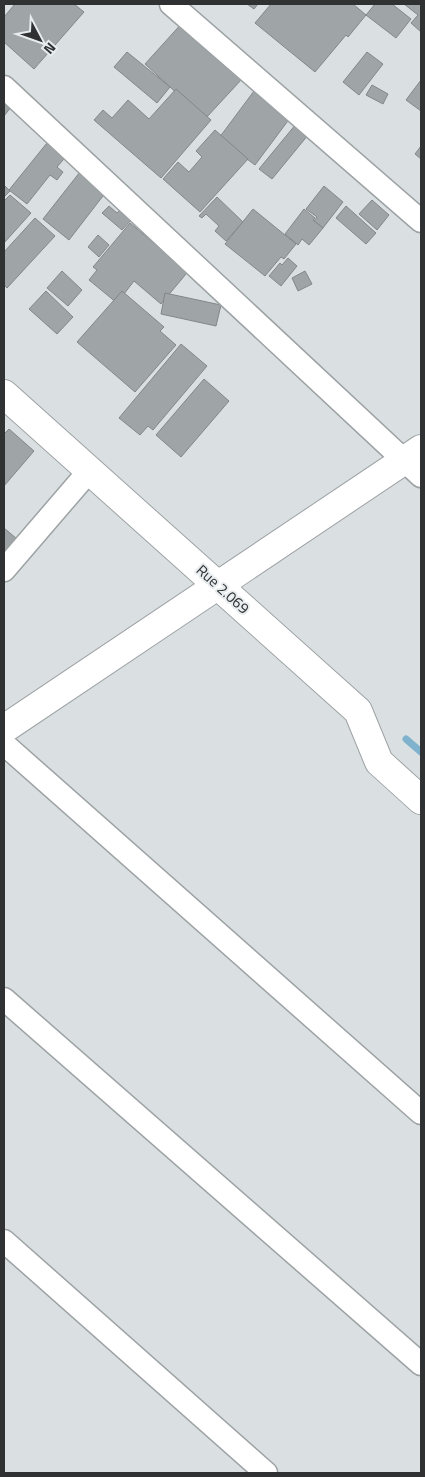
<svg xmlns="http://www.w3.org/2000/svg" width="425" height="1477" font-family="'Titillium Web',sans-serif">
<rect width="100%" height="100%" fill="#dadfe1"/>
<g fill="none" stroke-linecap="round" stroke-linejoin="round">
<path stroke="#7eb2cd" stroke-width="7" d="M406,739L421,752"/>
</g>
<g fill="#9fa4a6" stroke="#838789">
<path d="M15,4H74L84,12L34,69L4,42V17Z"/>
<path d="M247,4H258L254,9Z"/>
<path d="M271,4H353L366,15L348,37L346,35L315,72L255,23Z"/>
<path d="M375,4H392L411,19L396,38L366,15Z"/>
<path d="M404,4H421V32L411,23L418,15Z"/>
<path d="M193,11L254,66L205,119L145,64Z"/>
<path d="M127,52L170,87L157,103L114,67Z"/>
<path d="M367,52L383,64L359,95L343,82Z"/>
<path d="M263,79L299,106L255,165L219,138Z"/>
<path d="M421,80V111L406,100Z"/>
<path d="M4,85L19,97L4,116Z"/>
<path d="M372,85L388,94L383,104L366,95Z"/>
<path d="M176,89L211,120L161,178L94,120L103,110L112,118L128,100L149,119Z"/>
<path d="M301,118L313,129L272,179L259,169Z"/>
<path d="M215,130L248,159L200,212L163,179L178,162L189,172L202,157L196,151Z"/>
<path d="M51,138L69,153L57,167L63,172L57,180L50,175L27,204L9,190Z"/>
<path d="M421,146V159L415,154Z"/>
<path d="M87,163L113,183L69,240L43,219Z"/>
<path d="M4,185L10,191L4,197Z"/>
<path d="M324,186L343,202L323,228L314,221L317,217L306,209Z"/>
<path d="M10,195L31,213L4,243V201Z"/>
<path d="M217,197L243,222L226,241L215,231L219,226L206,214L202,218L199,216Z"/>
<path d="M372,200L389,215L377,230L359,214Z"/>
<path d="M109,206L117,213L122,208L141,209L122,230L102,213Z"/>
<path d="M346,206L376,233L366,244L336,218Z"/>
<path d="M253,209L296,244L284,259L281,257L265,276L225,244Z"/>
<path d="M304,209L315,218L313,220L323,228L309,245L302,239L298,245L285,234Z"/>
<path d="M35,218L55,236L7,288L4,285V252Z"/>
<path d="M130,223L162,250L164,247L191,268L161,304L134,281L117,303L89,280L97,270L93,267Z"/>
<path d="M98,235L109,245L99,257L88,247Z"/>
<path d="M288,258L297,266L281,286L269,276L280,263L282,265Z"/>
<path d="M62,271L82,290L68,306L47,288Z"/>
<path d="M305,271L312,284L298,291L292,278Z"/>
<path d="M46,291L73,317L57,334L29,309Z"/>
<path d="M122,291L164,327L160,331L176,345L135,392L77,342Z"/>
<path d="M165,293L221,305L216,326L161,314Z"/>
<path d="M181,344L207,366L153,430L148,426L140,435L119,418Z"/>
<path d="M204,379L229,401L181,457L156,435Z"/>
<path d="M9,429L34,451L4,486V434Z"/>
<path d="M4,528L23,544L4,565Z"/>
</g>
<g fill="none" stroke-linecap="round" stroke-linejoin="round">
<defs>
<g id="minor">
<path d="M171,4L421,221"/>
<path d="M4,87L421,476"/>
<path d="M4,570L90,470"/>
<path d="M4,744L421,1113"/>
<path d="M4,999L421,1364"/>
<path d="M4,1241L266,1473"/>
</g>
<g id="tertiary">
<path d="M4,394L358,711L379,762L421,800"/>
<path d="M4,729L421,449"/>
</g>
</defs>
<use href="#minor" stroke="#9da2a4" stroke-width="25"/>
<use href="#tertiary" stroke="#9da2a4" stroke-width="30"/>
<use href="#minor" stroke="#fff" stroke-width="22"/>
<use href="#tertiary" stroke="#fff" stroke-width="28"/>
</g>
<g text-anchor="middle" dominant-baseline="central" stroke-width="4" stroke-linejoin="round" paint-order="stroke">
<g font-size="15" fill="#2f3132" stroke="#e7ecef">
<text transform="translate(223 589) rotate(42)">Rue 2.069</text>
</g>
</g>
<rect width="425" height="1477" fill="none" stroke="#2f3132" stroke-width="10"/>
<g transform="translate(40 40) rotate(131)" stroke="#e7ecef" stroke-width="4" paint-order="stroke">
<path d="M0-4L9 19L0 12L-9 19Z" fill="#2f3132"/>
<text y="-8" font-size="14" font-weight="bold" text-anchor="middle" fill="#2f3132">N</text>
</g>
</svg>
